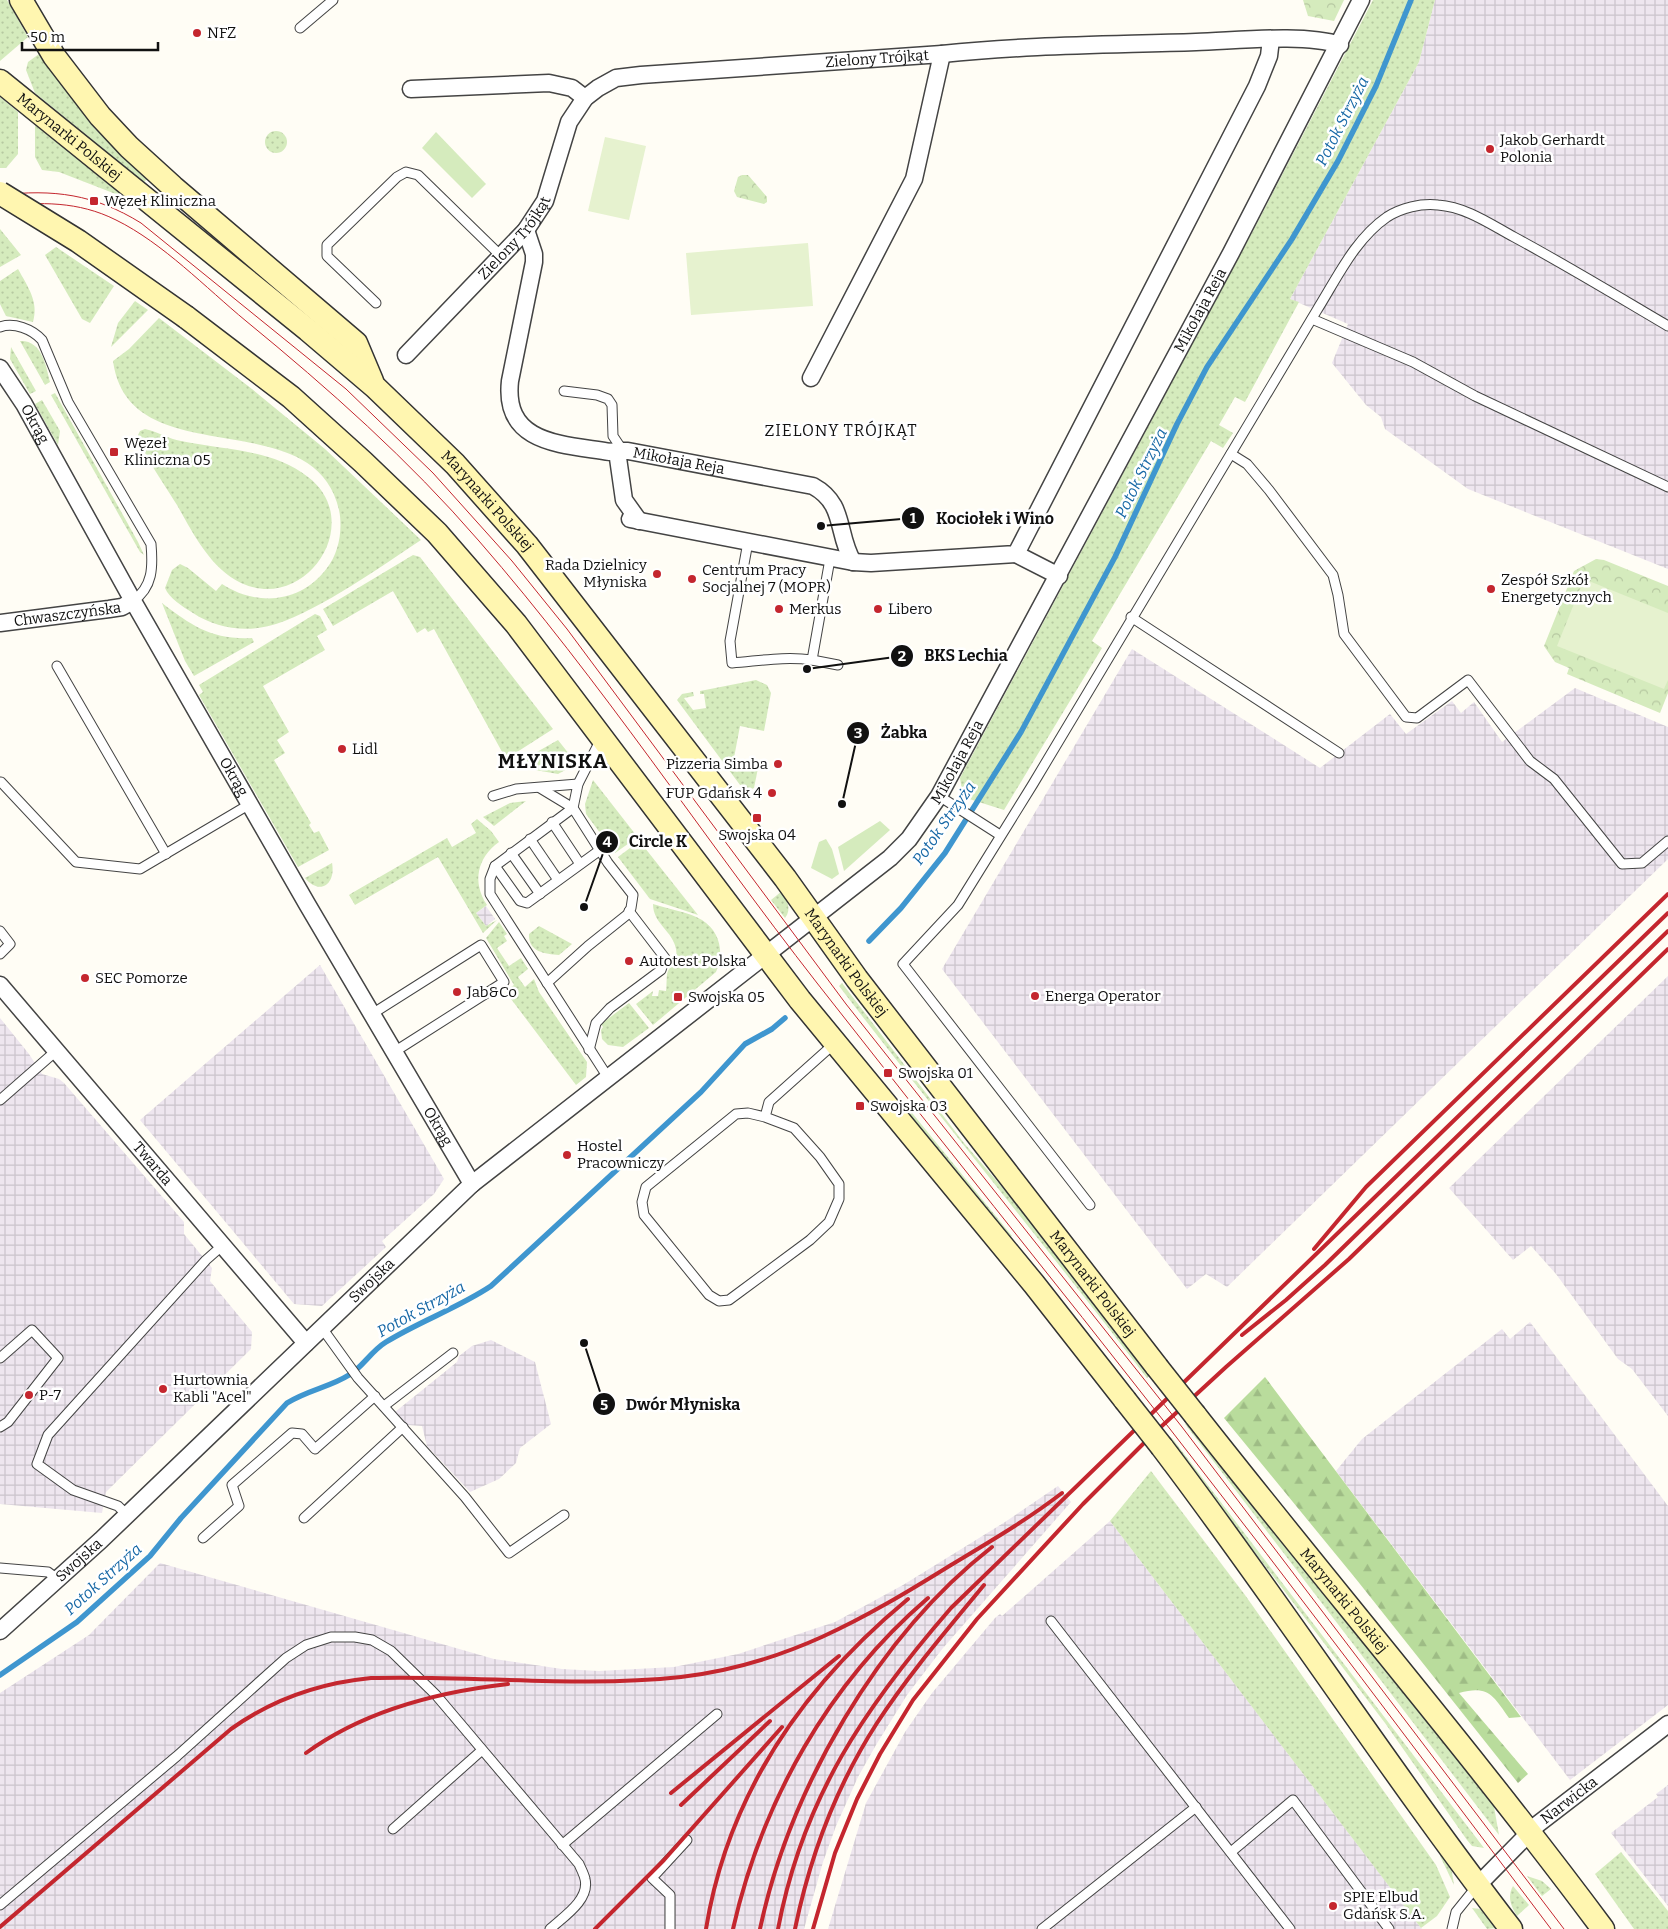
<svg xmlns="http://www.w3.org/2000/svg" width="1668" height="1929" font-family="Bitter,serif">
<defs>
<pattern id="industrial-grid" width="8" height="8" patternUnits="userSpaceOnUse" patternTransform="scale(1.25)"><rect width="8" height="8" fill="#eee6ef"/><path d="M0 4h8M4 0v8" fill="none" stroke="#cbc4cc"/></pattern>
<pattern id="grass-dots" width="8" height="8" patternUnits="userSpaceOnUse" patternTransform="scale(1.25)"><rect width="8" height="8" fill="#d5ebbd"/><path d="M2 2h.1M6 6h.1" fill="none" stroke="#b6c8a1" stroke-width="1.8" stroke-linecap="round"/></pattern>
<pattern id="forest-firs" width="22" height="20" patternUnits="userSpaceOnUse" patternTransform="scale(1.25)"><rect width="22" height="20" fill="#b9dc9c"/><path d="M5 1l3.5 6h-7zM16 11l3.5 6h-7z" fill="#9ebc85"/></pattern>
<pattern id="park-crowns" width="20" height="18" patternUnits="userSpaceOnUse" patternTransform="scale(1.25)"><rect width="20" height="18" fill="#d5ebbd"/><path d="M2 6a3 3 0 1 1 6 0M12 15a3 3 0 1 1 6 0" fill="none" stroke="#b6c8a1"/></pattern>
</defs>
<rect width="100%" height="100%" fill="#fffdf5"/>
<g fill="url(#industrial-grid)">
<path d="M1435,0H1668V569L1468,489L1385,429L1381,417L1366,405L1332,363L1348,324L1290,299L1419,62Z"/>
<path d="M1132,649L1320,768L1390,714L1406,734L1452,701L1461,713L1474,702L1502,742L1575,688L1668,727V859L1227,1287L1206,1274L1187,1289L942,969Z"/>
<path d="M486,906L495,919L486,926L476,913Z"/>
<path d="M320,965L444,1179L434,1194L382,1241L386,1247L322,1306L294,1304L140,1120Z"/>
<path d="M1668,976V1416L1632,1369L1618,1359L1556,1274L1531,1246L1513,1260L1449,1188Z"/>
<path d="M0,1018L29,1054L42,1074L59,1079L64,1083L184,1222V1234L212,1268L210,1281L252,1332L251,1349L106,1492L102,1513L0,1504Z"/>
<path d="M1530,1322L1668,1506V1705L1570,1780L1336,1471L1362,1439L1502,1329L1510,1339Z"/>
<path d="M491,1340L535,1362L551,1424L520,1448L516,1463L499,1479L470,1492L427,1446L422,1426L408,1425L395,1412L457,1362L459,1356L472,1346Z"/>
<path d="M1058,1486L1071,1502L943,1648L907,1695L876,1745L858,1777L836,1826L823,1862L804,1929H0V1693L89,1635L160,1563L494,1659L562,1669L599,1671L674,1667L738,1654L835,1622L903,1585L1005,1522Z"/>
<path d="M1110,1521L1422,1929H828L866,1803L905,1732L932,1693L995,1618L1000,1614L1002,1616Z"/>
<path d="M1668,1785V1906L1611,1833L1658,1797L1656,1794Z"/>
</g>
<g fill="url(#grass-dots)">
<path d="M0,0H7L28,37L0,61Z"/>
<path d="M1373,0H1435L1419,62L1290,299L1299,302L1245,402L1235,397L1219,425L1233,433L1223,448L1211,441L1092,641L1102,648L1004,810L963,797L960,778L1253,231Z"/>
<path d="M39,54L95,129L147,179L144,182L35,93L26,70L28,62Z"/>
<path d="M0,97L18,112V154L6,168H0Z"/>
<path d="M35,125L126,198L59,172L42,170L35,157Z"/>
<circle cx="276" cy="142" r="11"/>
<path d="M0,229L21,255L0,267Z"/>
<path d="M56,247L114,286L90,323L82,319L45,255Z"/>
<path d="M18,269C28,287 39,302 33,322L6,316L0,304V281Z"/>
<path d="M135,301L148,310L111,347L118,323Z"/>
<path d="M159,318L252,389L325,449L421,540C380,567 322,609 276,624C248,633 217,629 193,613C183,607 169,598 165,588L172,570L180,564L188,568L216,591L222,584C257,607 301,603 327,568C339,553 343,529 339,510C314,399 129,478 113,361L129,349Z"/>
<path d="M20,341C42,340 46,366 50,382L45,385Z"/>
<path d="M11,347L36,391L30,394L10,359Z"/>
<path d="M55,393L138,542L144,555L140,552L51,395Z"/>
<path d="M42,400L60,431L58,445L35,404Z"/>
<path d="M145,429C158,432 169,439 181,441C224,450 272,449 308,477C366,521 307,613 241,583C210,568 193,533 177,505C165,485 144,457 138,435L140,431Z"/>
<path d="M413,555L420,557L553,729L506,759L434,629L428,632L425,628L417,633L393,591L333,626L323,609Z"/>
<path d="M162,603C192,626 212,640 252,638L254,642L194,676L185,661Z"/>
<path d="M315,614L320,616L327,630L317,636L325,650L263,686L289,732L277,740L285,753L274,760L311,823L309,825L314,833L319,831L329,850L298,867L199,695L203,692L199,685Z"/>
<path d="M756,680L767,685L771,693L764,731L740,726L733,763L758,768L754,788L747,791L743,789L677,700L682,694L693,692L694,696L684,698L693,710L706,708L704,694H700V691Z"/>
<path d="M558,740L573,759L569,768L558,774L524,768L505,770Z"/>
<path d="M593,780L636,835L635,839L615,853L586,814L585,804Z"/>
<path d="M526,801L494,826L483,817L510,803Z"/>
<path d="M477,819L491,831L499,842C477,858 472,882 487,905L476,913L486,926L497,920L483,933L438,857L355,905L349,895L352,893L447,838L452,847L476,833L471,824Z"/>
<path d="M638,842L641,843L698,915L650,899L618,857Z"/>
<path d="M332,863C336,884 320,896 305,878Z"/>
<path d="M782,891C787,900 792,909 785,918L771,900Z"/>
<path d="M653,904C668,909 689,912 702,920C721,932 724,954 716,972L653,1025L636,1004L653,991L652,996H658L659,990L666,991C667,986 666,975 668,971C672,963 678,960 676,949C673,931 653,924 653,904Z"/>
<path d="M499,922L507,934L504,936L507,941L497,948L509,966L521,958L528,969L518,977L525,987L534,979L539,992L587,1062L586,1077L576,1085L505,991L514,985L486,938Z"/>
<path d="M539,926L572,944L559,955C545,954 528,952 529,934Z"/>
<path d="M842,983L964,1143L1052,1245L1151,1374L1147,1378C1046,1246 940,1118 839,986Z"/>
<path d="M629,1003L649,1028L623,1047L608,1045L602,1039L601,1030L603,1027L601,1024Z"/>
<path d="M904,1103L1012,1236L1009,1238L901,1106Z"/>
<path d="M1187,1422L1493,1801L1499,1835L1185,1424Z"/>
<path d="M1172,1438L1484,1848L1472,1846L1467,1840L1385,1723L1169,1440Z"/>
<path d="M1151,1471L1245,1595L1436,1865L1450,1897L1437,1916L1421,1928L1110,1521Z"/>
<path d="M1621,1852L1668,1911V1929H1634L1595,1874Z"/>
<path d="M1442,1853L1451,1866L1454,1885L1440,1856Z"/>
<path d="M1527,1876L1542,1881L1551,1889L1542,1896Z"/>
<path d="M1513,1886L1529,1905L1517,1916C1511,1906 1507,1897 1513,1886Z"/>
<path d="M1472,1908L1480,1909L1496,1928L1487,1929Z"/>
</g>
<path fill="url(#forest-firs)" d="M1265,1377L1521,1717L1509,1718C1493,1695 1488,1685 1459,1693L1528,1774L1518,1783L1356,1579L1224,1418Z"/>
<g fill="url(#park-crowns)">
<path d="M1303,0H1344L1334,21L1308,16Z"/>
<path d="M742,175H748L767,197V202L764,204L737,197L734,191L738,177Z"/>
<path d="M1596,559L1604,560L1668,586V693L1660,713L1567,674L1569,668L1555,662L1544,646L1574,571Z"/>
</g>
<g fill="#d5ebbd">
<path d="M436,132L486,184L472,198L422,148Z"/>
<path d="M880,821L890,830L844,871L838,847Z"/>
<path d="M826,839L832,849L839,874L832,879L811,868L819,842Z"/>
</g>
<g fill="#e6f2cf">
<path d="M605,137L646,146L629,220L588,211Z"/>
<path d="M808,243L813,306L691,315L686,253Z"/>
<path d="M1584,579L1668,613V680L1664,689L1557,646Z"/>
</g>
<g fill="none" stroke-linecap="round" stroke-linejoin="round">
<g stroke="#3f96cf" stroke-width="5.5">
<path d="M869,941L901,908L945,853L1021,732L1115,557L1177,424L1207,367L1292,239L1338,161L1376,86L1411,0"/>
<path d="M0,1675L77,1622L150,1556L181,1518L287,1403C308,1390 330,1387 349,1375C362,1368 371,1351 386,1342C420,1321 458,1308 491,1286L701,1092L745,1044L772,1029L785,1018"/>
</g>
<defs>
<g id="lane">
<path d="M300,28L333,0"/>
<path d="M376,303L327,256V245L397,177L406,172L418,175L501,256"/>
<path d="M1312,319L1413,362L1475,396L1668,487"/>
<path d="M0,327C14,322 32,329 42,340L68,402L151,544C153,567 153,587 133,601"/>
<path d="M564,391L597,395L608,399L612,405L613,436L623,451"/>
<path d="M1231,454L1247,464L1269,490L1333,575L1338,595L1344,634L1406,717L1417,718L1468,680L1530,761L1554,779L1622,864L1642,863L1668,841"/>
<path d="M748,542L730,641L732,663C759,661 785,656 812,660L830,559"/>
<path d="M1131,617L1339,753"/>
<path d="M812,660L838,665"/>
<path d="M57,666L166,854"/>
<path d="M0,783L1,782L76,862L140,869L250,804"/>
<path d="M540,788L573,808L495,866L490,879V894L609,1079"/>
<path d="M493,796L516,789L578,784"/>
<path d="M939,796L1000,835"/>
<path d="M552,822L580,864"/>
<path d="M530,839L558,880"/>
<path d="M511,853L540,894"/>
<path d="M495,866L520,901L527,903L600,850"/>
<path d="M0,931L10,944L0,954"/>
<path d="M547,983L588,946L628,914L631,908L633,895L608,863L573,808L578,784L601,739"/>
<path d="M372,1014L481,945L504,982L394,1052"/>
<path d="M589,1050L596,1023L610,1008L661,970L665,958L629,911"/>
<path d="M0,1100L56,1051"/>
<path d="M765,1117L748,1113L736,1114L646,1187L642,1202L644,1215L709,1295L719,1301L729,1300L810,1240L829,1222L839,1199V1184L820,1157L794,1128L765,1117L769,1102L835,1043"/>
<path d="M1090,1205L903,964L958,905L1033,784L1317,310C1337,278 1355,239 1387,217C1401,208 1421,203 1438,205C1466,207 1490,224 1514,237C1566,265 1617,296 1668,326"/>
<path d="M322,1328L358,1378L465,1497L509,1553L564,1515"/>
<path d="M0,1358L32,1330L58,1358L8,1422L0,1427"/>
<path d="M384,1406L453,1353"/>
<path d="M127,1515L118,1506L73,1490L37,1464L48,1435L206,1260L223,1245"/>
<path d="M304,1518L403,1427"/>
<path d="M203,1538L239,1506L232,1485L292,1433L302,1434L315,1449L375,1396"/>
<path d="M0,1568L48,1572L56,1578"/>
<path d="M1051,1621L1290,1929"/>
<path d="M393,1829L481,1751"/>
<path d="M562,1845L717,1714"/>
<path d="M1231,1852L1293,1800L1389,1929"/>
<path d="M0,1905L177,1756L286,1658L306,1645L331,1637H355L372,1640L391,1651L436,1695L579,1864C581,1869 584,1874 585,1879C590,1900 563,1917 550,1929"/>
<path d="M670,1929V1895L652,1878L687,1840"/>
<path d="M1042,1929L1196,1807"/>
<path d="M1452,1929L1456,1912L1477,1886"/>
</g>
<g id="street">
<path d="M942,54C1026,45 1111,45 1196,42C1235,41 1304,33 1340,45"/>
<path d="M411,89L549,83L572,88L585,98"/>
<path d="M526,230L534,254V262L510,381C503,445 563,444 610,452L617,451"/>
<path id="s1" d="M406,355L526,230L545,201L569,122L585,98L598,88L616,78L641,75L942,54L914,179L811,378"/>
<path id="s2" d="M0,368L24,404L133,601L307,904L472,1184"/>
<path d="M630,519L853,562L871,563L1016,554L1257,86L1269,56L1271,39"/>
<path id="s3" d="M639,521L624,500L617,451H628L813,486C846,504 836,533 853,562"/>
<path d="M1016,554L1059,576"/>
<path id="s4" d="M0,623L109,609L122,607L133,601"/>
<path id="s5" d="M0,985L306,1343"/>
<path id="s6" d="M0,1631L101,1540L472,1184L890,858L909,839L939,796L1231,253L1361,0"/>
<path id="s7" d="M1477,1886L1538,1824L1668,1724"/>
</g>
<g id="secondary">
<path d="M21,0L54,56L100,116L129,147L173,187L356,343L372,381"/>
<path id="s8" d="M0,81L308,330L375,387L455,464L527,545L785,878L857,979L1157,1367"/>
<path d="M186,317L291,397L363,462L437,533L516,624L800,1000L1034,1284L1125,1400"/>
<path id="s9" d="M1195,1415C1330,1587 1472,1753 1603,1929"/>
<path d="M1162,1447C1282,1605 1390,1772 1511,1929"/>
</g>
</defs>
<use href="#lane" stroke="#444" stroke-width="11"/>
<use href="#street" stroke="#444" stroke-width="19"/>
<use href="#secondary" stroke="#333" stroke-width="25"/>
<use href="#lane" stroke="#fff" stroke-width="9"/>
<use href="#street" stroke="#fff" stroke-width="16"/>
<use href="#secondary" stroke="#fff6b0" stroke-width="22"/>
<g stroke="#c4262e" stroke-width="1">
<path d="M0,195C54,189 94,194 141,223L346,389L433,473L512,561L567,629L846,1004L1182,1427L1564,1929"/>
<path d="M0,206C41,202 78,201 116,220C163,243 206,288 246,321C329,389 409,460 479,541C601,681 703,837 817,983C934,1133 1054,1280 1170,1429C1299,1594 1425,1762 1551,1929"/>
</g>
<g stroke="#c4262e" stroke-width="4">
<path d="M1314,1249L1366,1187L1668,894"/>
<path d="M1242,1335L1286,1300L1325,1265L1668,931"/>
<path d="M306,1753C365,1710 437,1692 508,1684"/>
<path d="M671,1793L839,1656"/>
<path d="M681,1805L770,1721"/>
<path d="M0,1927L231,1729C273,1699 320,1683 371,1678C474,1675 579,1688 681,1677C785,1665 864,1619 951,1565C989,1542 1027,1520 1062,1493"/>
<path d="M595,1929L664,1860L782,1727"/>
<path d="M706,1929C728,1793 803,1686 908,1599"/>
<path d="M733,1929C762,1801 828,1684 928,1598"/>
<path d="M760,1929C790,1788 878,1636 992,1547"/>
<path d="M778,1929C803,1797 865,1707 951,1608L1668,913"/>
<path d="M795,1929C810,1856 837,1785 877,1723C909,1674 947,1630 984,1585"/>
<path d="M813,1929L835,1853L857,1799L880,1754L913,1700L977,1619L1083,1504L1151,1436L1226,1367L1349,1259L1668,949"/>
</g>
<defs>
<g id="secondary-bridge">
<path d="M0,193L78,241L186,317"/>
<path d="M1157,1367L1195,1415"/>
<path d="M1125,1400L1162,1447"/>
</g>
</defs>
<use href="#secondary-bridge" stroke="#333" stroke-width="25" stroke-linecap="butt"/>
<use href="#secondary-bridge" stroke="#fff6b0" stroke-width="22"/>
</g>
<g fill="#c4262e" stroke="#fff" stroke-width="2">
<circle cx="197" cy="33" r="5"/>
<circle cx="1490" cy="149" r="5"/>
<rect x="89" y="196" width="10" height="10" rx="2.5"/>
<rect x="109" y="447" width="10" height="10" rx="2.5"/>
<circle cx="657" cy="574" r="5"/>
<circle cx="692" cy="579" r="5"/>
<circle cx="1491" cy="589" r="5"/>
<circle cx="779" cy="609" r="5"/>
<circle cx="878" cy="609" r="5"/>
<circle cx="342" cy="749" r="5"/>
<circle cx="778" cy="764" r="5"/>
<circle cx="772" cy="793" r="5"/>
<rect x="752" y="813" width="10" height="10" rx="2.5"/>
<circle cx="629" cy="961" r="5"/>
<circle cx="85" cy="978" r="5"/>
<circle cx="457" cy="992" r="5"/>
<circle cx="1035" cy="996" r="5"/>
<rect x="673" y="992" width="10" height="10" rx="2.5"/>
<rect x="883" y="1068" width="10" height="10" rx="2.5"/>
<rect x="855" y="1101" width="10" height="10" rx="2.5"/>
<circle cx="567" cy="1155" r="5"/>
<circle cx="163" cy="1389" r="5"/>
<circle cx="29" cy="1395" r="5"/>
<circle cx="1333" cy="1906" r="5"/>
</g>
<g text-anchor="middle" dominant-baseline="central" stroke-width="5" stroke-linejoin="round" paint-order="stroke">
<g font-size="15" fill="#111" stroke="#fff" text-anchor="start">
<text x="207" y="33">NFZ</text>
<text x="1500" y="140">Jakob Gerhardt<tspan x="1500" dy="17">Polonia</tspan></text>
<text x="104" y="201">Węzeł Kliniczna</text>
<text x="124" y="443">Węzeł<tspan x="124" dy="17">Kliniczna 05</tspan></text>
<text x="647" y="565" text-anchor="end">Rada Dzielnicy<tspan x="647" dy="17">Młyniska</tspan></text>
<text x="702" y="570">Centrum Pracy<tspan x="702" dy="17">Socjalnej 7 (MOPR)</tspan></text>
<text x="1501" y="580">Zespół Szkół<tspan x="1501" dy="17">Energetycznych</tspan></text>
<text x="789" y="609">Merkus</text>
<text x="888" y="609">Libero</text>
<text x="352" y="749">Lidl</text>
<text x="768" y="764" text-anchor="end">Pizzeria Simba</text>
<text x="762" y="793" text-anchor="end">FUP Gdańsk 4</text>
<text x="757" y="835" text-anchor="middle">Swojska 04</text>
<text x="639" y="961">Autotest Polska</text>
<text x="95" y="978">SEC Pomorze</text>
<text x="467" y="992">Jab&amp;Co</text>
<text x="1045" y="996">Energa Operator</text>
<text x="688" y="997">Swojska 05</text>
<text x="898" y="1073">Swojska 01</text>
<text x="870" y="1106">Swojska 03</text>
<text x="577" y="1146">Hostel<tspan x="577" dy="17">Pracowniczy</tspan></text>
<text x="173" y="1380">Hurtownia<tspan x="173" dy="17">Kabli "Acel"</tspan></text>
<text x="39" y="1395">P-7</text>
<text x="1343" y="1897">SPIE Elbud<tspan x="1343" dy="17">Gdańsk S.A.</tspan></text>
</g>
<g font-size="15" fill="#111" stroke="#fff">
<text stroke="none"><textPath href="#s1" startOffset="618">Zielony Trójkąt</textPath></text>
<text stroke="none"><textPath href="#s8" startOffset="89">Marynarki Polskiej</textPath></text>
<text stroke="none"><textPath href="#s1" startOffset="160">Zielony Trójkąt</textPath></text>
<text stroke="none"><textPath href="#s6" startOffset="1811">Mikołaja Reja</textPath></text>
<text stroke="none"><textPath href="#s2" startOffset="66">Okrąg</textPath></text>
<text stroke="none"><textPath href="#s3" startOffset="138">Mikołaja Reja</textPath></text>
<text stroke="none"><textPath href="#s8" startOffset="644">Marynarki Polskiej</textPath></text>
<text stroke="none"><textPath href="#s4" startOffset="68">Chwaszczyńska</textPath></text>
<text stroke="none"><textPath href="#s6" startOffset="1298">Mikołaja Reja</textPath></text>
<text stroke="none"><textPath href="#s2" startOffset="471">Okrąg</textPath></text>
<text stroke="none"><textPath href="#s8" startOffset="1229">Marynarki Polskiej</textPath></text>
<text stroke="none"><textPath href="#s2" startOffset="876">Okrąg</textPath></text>
<text stroke="none"><textPath href="#s5" startOffset="235">Twarda</textPath></text>
<text stroke="none"><textPath href="#s6" startOffset="511">Swojska</textPath></text>
<text stroke="none"><textPath href="#s8" startOffset="1634">Marynarki Polskiej</textPath></text>
<text stroke="none"><textPath href="#s6" startOffset="106">Swojska</textPath></text>
<text stroke="none"><textPath href="#s9" startOffset="238">Marynarki Polskiej</textPath></text>
<text stroke="none"><textPath href="#s7" startOffset="126">Narwicka</textPath></text>
</g>
<g font-size="16" font-style="italic" fill="#1768a6" stroke="#fff">
<text transform="translate(1342 121) rotate(-63)">Potok Strzyża</text>
<text transform="translate(1141 473) rotate(-64)">Potok Strzyża</text>
<text transform="translate(944 823) rotate(-55)">Potok Strzyża</text>
<text transform="translate(421 1309) rotate(-29)">Potok Strzyża</text>
<text transform="translate(103 1579) rotate(-42)">Potok Strzyża</text>
</g>
<g font-size="16" letter-spacing="1" fill="#111" stroke="#fff">
<text x="841" y="430">ZIELONY TRÓJKĄT</text>
</g>
<g font-size="20" font-weight="bold" letter-spacing="1" fill="#111" stroke="#fff">
<text x="553" y="761">MŁYNISKA</text>
</g>
</g>
<path fill="none" stroke="#111" stroke-width="2" d="M821 526L913 518M807 669L902 656M842 804L858 733M584 907L607 842M584 1343L604 1404"/>
<g fill="#111" stroke="#fff" stroke-width="2">
<circle cx="821" cy="526" r="5"/>
<circle cx="807" cy="669" r="5"/>
<circle cx="842" cy="804" r="5"/>
<circle cx="584" cy="907" r="5"/>
<circle cx="584" cy="1343" r="5"/>
<circle cx="913" cy="518" r="12"/>
<circle cx="902" cy="656" r="12"/>
<circle cx="858" cy="733" r="12"/>
<circle cx="607" cy="842" r="12"/>
<circle cx="604" cy="1404" r="12"/>
</g>
<g font-size="15" text-anchor="middle" font-weight="bold" fill="#fff">
<text x="913" y="523">1</text>
<text x="902" y="661">2</text>
<text x="858" y="738">3</text>
<text x="607" y="847">4</text>
<text x="604" y="1410">5</text>
</g>
<g font-size="16" text-anchor="middle" font-weight="bold" fill="#111" stroke="#fff" stroke-width="5" stroke-linejoin="round" paint-order="stroke">
<text x="995" y="524">Kociołek i Wino</text>
<text x="966" y="661">BKS Lechia</text>
<text x="904" y="738">Żabka</text>
<text x="658" y="847">Circle K</text>
<text x="683" y="1410">Dwór Młyniska</text>
</g>
<path d="M22 42v8h136v-8" fill="none" stroke="#111111" stroke-width="2.5"/>
<text x="30" y="42" font-size="15" fill="#111111" stroke="#ffffff" stroke-width="4" paint-order="stroke">50 m</text>
</svg>
